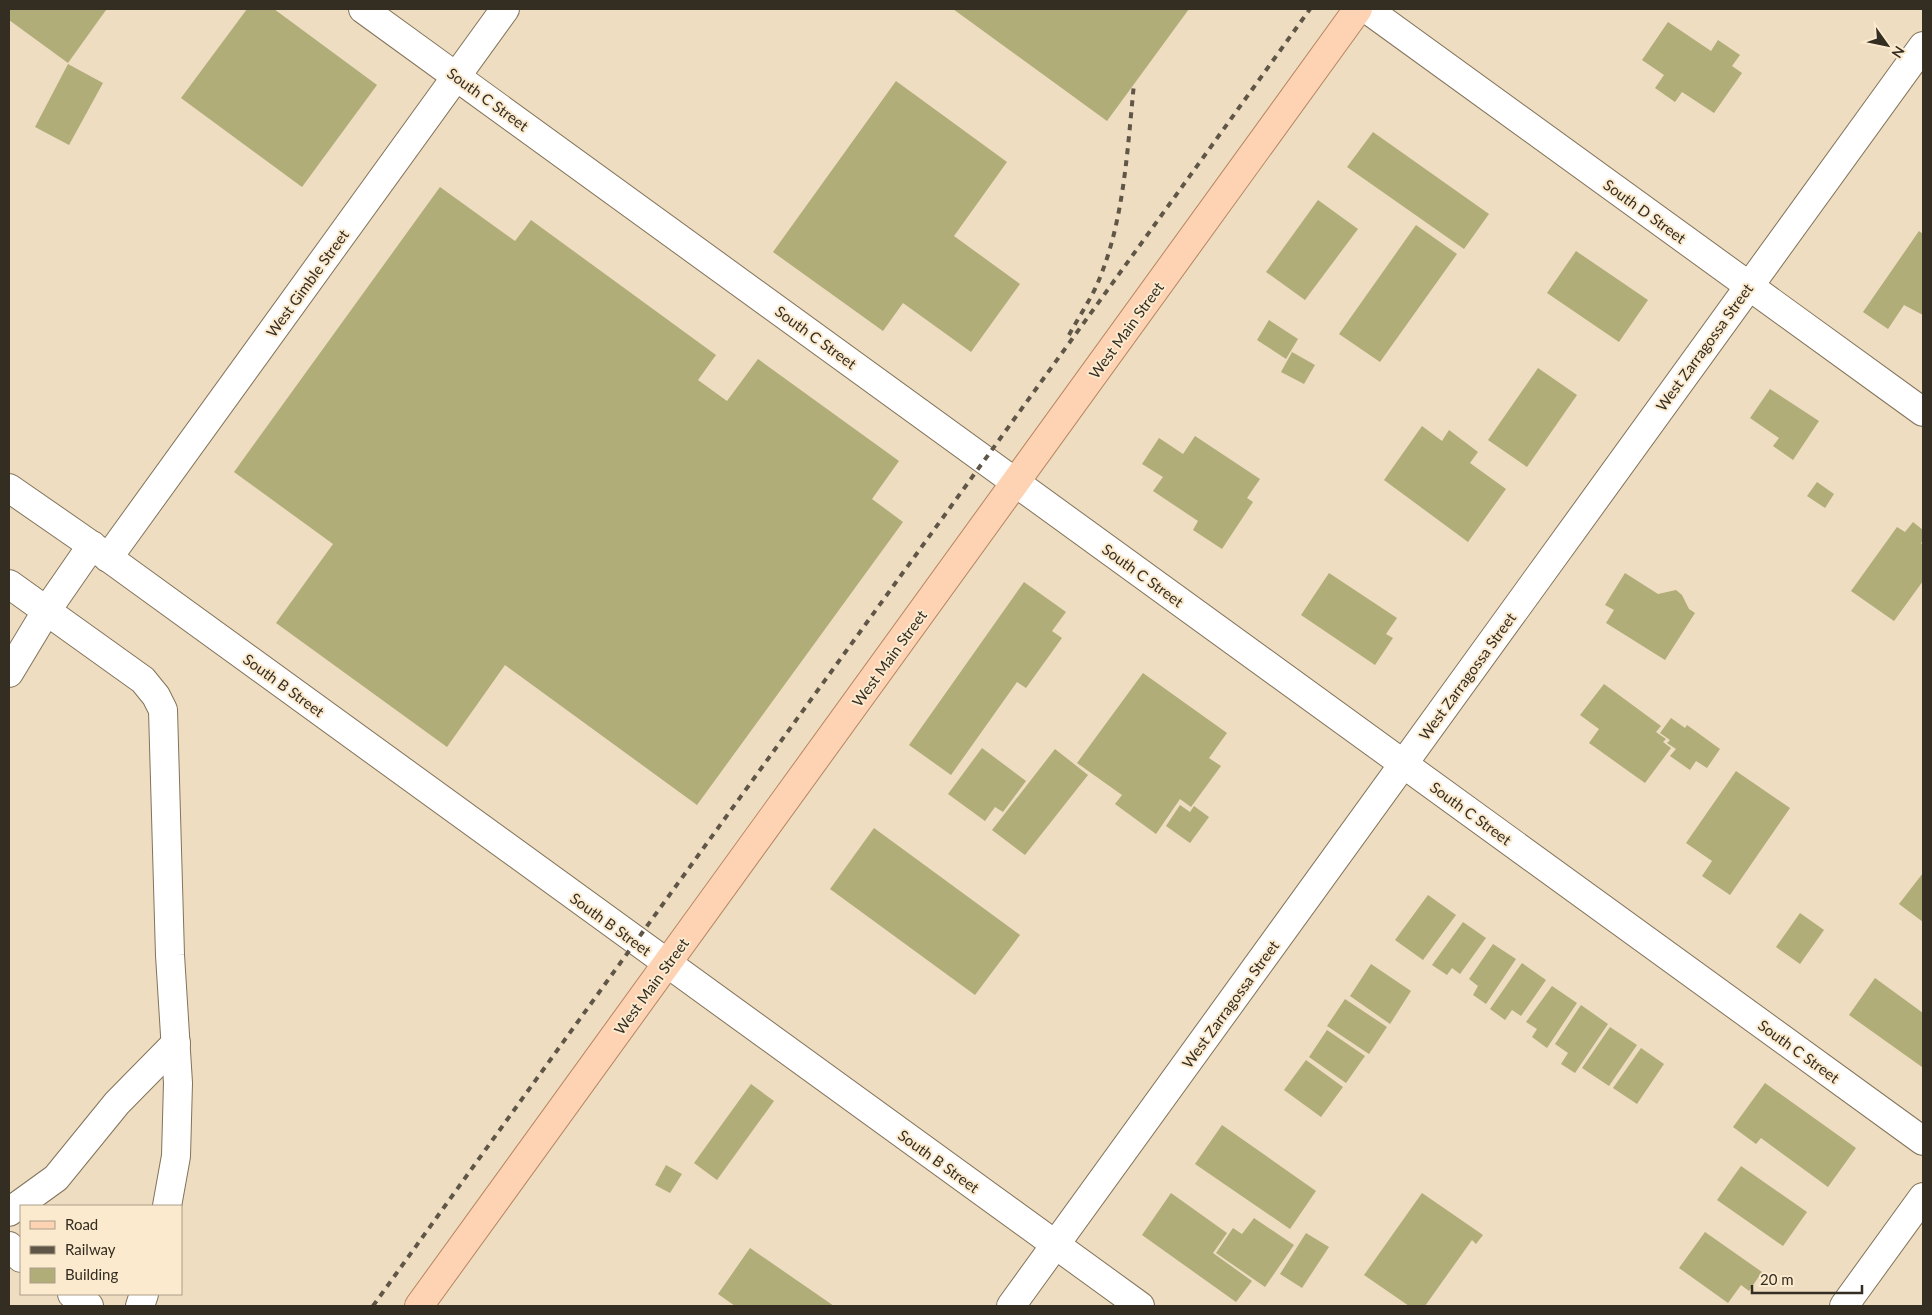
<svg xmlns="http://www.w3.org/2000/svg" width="1932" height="1315" font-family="Lato,sans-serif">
<rect width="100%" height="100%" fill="#eeddc1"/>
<g fill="#b0ad79">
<path d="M9,9H105L106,10L68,63L9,20Z"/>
<path d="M247,9H274L377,85L302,187L181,98Z"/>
<path d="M953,9H1189L1107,121Z"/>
<path d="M1668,22L1711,51L1718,40L1740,55L1732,66L1742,73L1714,113L1682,92L1675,102L1655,88L1664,75L1642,60Z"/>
<path d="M68,64L103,83L69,145L35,127Z"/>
<path d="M896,81L1007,162L954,236L1020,284L971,352L903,303L883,331L773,252Z"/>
<path d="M1373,132L1489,214L1464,249L1347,167Z"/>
<path d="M440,187L515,241L531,220L716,355L698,380L727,401L758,359L899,461L872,499L903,522L697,805L505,665L447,747L276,623L333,544L234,472Z"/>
<path d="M1318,200L1358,229L1305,300L1266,272Z"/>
<path d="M1416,225L1457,254L1380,362L1339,334Z"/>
<path d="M1919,231L1923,234V315L1904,305L1888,329L1863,312Z"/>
<path d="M1576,251L1648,300L1619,342L1547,293Z"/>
<path d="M1269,320L1298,339L1286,359L1257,340Z"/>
<path d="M1292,352L1315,365L1304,384L1281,372Z"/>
<path d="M1538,368L1577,395L1527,467L1488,440Z"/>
<path d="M1770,389L1819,421L1793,460L1773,446L1779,438L1750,418Z"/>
<path d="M1422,426L1442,441L1449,430L1478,452L1470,463L1506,489L1468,542L1384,480Z"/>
<path d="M1195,436L1260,479L1247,498L1253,502L1222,549L1193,530L1198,521L1153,491L1163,477L1142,464L1159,438L1183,454Z"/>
<path d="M1817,482L1834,494L1825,508L1807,496Z"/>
<path d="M1913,522L1923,530V540L1921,543L1923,545V581L1894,621L1851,591L1897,527L1905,532Z"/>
<path d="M1329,573L1397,618L1386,634L1393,638L1375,665L1301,615Z"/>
<path d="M1625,573L1658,594L1676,590L1682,595L1689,609L1695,613L1665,660L1606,623L1614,610L1605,605Z"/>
<path d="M1024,582L1066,612L1052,631L1062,638L1026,688L1017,682L951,775L909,745Z"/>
<path d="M1143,673L1227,733L1209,758L1221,766L1191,807L1180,799L1156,834L1115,804L1122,795L1077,763Z"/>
<path d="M1604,684L1661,726L1656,732L1666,739L1663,742L1671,748L1645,783L1589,743L1599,729L1580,715Z"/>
<path d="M1671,718L1685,728L1687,725L1720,749L1707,768L1696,761L1690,770L1670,756L1676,749L1667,743L1670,740L1660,733Z"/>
<path d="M982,748L1026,781L1003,812L995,807L985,821L948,794Z"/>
<path d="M1055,749L1088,775L1025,855L992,830Z"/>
<path d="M1736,771L1790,808L1730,895L1702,876L1712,861L1686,843Z"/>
<path d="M1180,805L1190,812L1194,806L1209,817L1190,843L1166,826Z"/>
<path d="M874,828L1020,935L975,995L830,889Z"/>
<path d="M1923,873V922L1899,904Z"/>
<path d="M1428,895L1456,915L1423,960L1395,940Z"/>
<path d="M1800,913L1824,930L1800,964L1776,947Z"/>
<path d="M1463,922L1486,938L1460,974L1452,968L1447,975L1432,965Z"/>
<path d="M1493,944L1516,959L1486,1004L1473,995L1478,986L1469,979Z"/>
<path d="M1522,963L1546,980L1521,1016L1512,1010L1505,1020L1490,1009Z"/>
<path d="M1371,964L1411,991L1390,1024L1350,996Z"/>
<path d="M1875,978L1923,1013L1922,1067L1849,1015Z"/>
<path d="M1552,986L1577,1003L1547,1048L1532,1037L1537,1029L1526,1022Z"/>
<path d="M1345,999L1387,1027L1369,1054L1327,1026Z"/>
<path d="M1581,1005L1608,1024L1575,1073L1561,1064L1568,1053L1555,1044Z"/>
<path d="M1610,1027L1637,1045L1609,1086L1582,1068Z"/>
<path d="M1327,1030L1365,1056L1346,1083L1309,1057Z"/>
<path d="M1641,1048L1664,1064L1637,1104L1613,1088Z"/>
<path d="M1306,1060L1343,1087L1321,1117L1284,1090Z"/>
<path d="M1765,1083L1856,1148L1828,1187L1761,1138L1756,1144L1733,1127Z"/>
<path d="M751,1084L774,1101L717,1180L694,1163Z"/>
<path d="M1222,1125L1316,1191L1290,1229L1195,1164Z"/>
<path d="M666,1165L682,1174L670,1193L655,1185Z"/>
<path d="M1741,1166L1807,1212L1783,1246L1717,1200Z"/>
<path d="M1171,1193L1227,1233L1213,1253L1252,1281L1236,1302L1142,1235Z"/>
<path d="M1422,1193L1483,1235L1476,1244L1472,1240L1425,1306H1409L1364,1275Z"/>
<path d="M1254,1218L1294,1245L1265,1287L1216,1253L1233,1228L1242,1234Z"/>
<path d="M1705,1232L1762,1272L1749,1291L1741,1285L1728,1303L1679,1268Z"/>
<path d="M1306,1233L1329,1247L1302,1288L1280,1274Z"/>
<path d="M750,1248L834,1306H735L718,1294Z"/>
</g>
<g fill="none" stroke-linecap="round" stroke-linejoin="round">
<defs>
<g id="minor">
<path d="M363,9L1923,1141"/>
<path d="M1367,9L1923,412"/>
<path d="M9,488L84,540L1140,1306"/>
<path d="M108,558L505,9"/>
<path d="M9,584L143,680L156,696L163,710L170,955L178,1083L176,1156L167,1206"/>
<path d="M9,673L47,610L92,545"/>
<path d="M9,1212L56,1178L117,1103L176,1043"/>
<path d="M9,1246L21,1258"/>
<path d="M72,1294L89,1306"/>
<path d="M140,1306L144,1294"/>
<path d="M1011,1306L1923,46"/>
<path d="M1844,1306L1923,1197"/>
</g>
<path id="major" d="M419,1306L1358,9"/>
</defs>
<use href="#minor" stroke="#82735a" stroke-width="30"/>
<use href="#major" stroke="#b68560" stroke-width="30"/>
<use href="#minor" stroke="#fff" stroke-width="28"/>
<use href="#major" stroke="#fdd3b3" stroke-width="28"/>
<g stroke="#605647" stroke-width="4" stroke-dasharray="6 6" stroke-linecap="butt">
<path d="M1069,335C1077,320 1087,305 1095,289C1124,226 1127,152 1134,84"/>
<path d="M373,1306C684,873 999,442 1310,9"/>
</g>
</g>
<g text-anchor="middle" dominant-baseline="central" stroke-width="4" stroke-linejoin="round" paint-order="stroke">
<g font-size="15" fill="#342d22" stroke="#fbeace">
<text transform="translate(488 99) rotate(36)">South C Street</text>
<text transform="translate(1645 211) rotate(36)">South D Street</text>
<text transform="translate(307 283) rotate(-54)">West Gimble Street</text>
<text transform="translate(1126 330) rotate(-54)">West Main Street</text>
<text transform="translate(816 337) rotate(36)">South C Street</text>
<text transform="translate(1704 347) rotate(-54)">West Zarragossa Street</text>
<text transform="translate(1143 575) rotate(36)">South C Street</text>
<text transform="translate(889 658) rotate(-54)">West Main Street</text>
<text transform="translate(1467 676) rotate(-54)">West Zarragossa Street</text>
<text transform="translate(284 685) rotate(36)">South B Street</text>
<text transform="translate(1471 813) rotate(36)">South C Street</text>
<text transform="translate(611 924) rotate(36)">South B Street</text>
<text transform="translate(651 986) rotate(-54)">West Main Street</text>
<text transform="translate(1230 1004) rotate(-54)">West Zarragossa Street</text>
<text transform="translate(1799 1051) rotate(36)">South C Street</text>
<text transform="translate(939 1161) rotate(36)">South B Street</text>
</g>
</g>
<rect width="1932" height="1315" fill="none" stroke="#342d22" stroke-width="20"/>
<rect x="20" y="1205" width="162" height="90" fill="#fbeace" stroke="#ab9e89"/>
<rect x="30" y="1221" width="25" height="8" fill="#fdd3b3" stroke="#ab9e89"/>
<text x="65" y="1230" font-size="15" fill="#342d22">Road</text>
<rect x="30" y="1246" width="25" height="8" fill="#605647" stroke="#ab9e89"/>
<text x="65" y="1255" font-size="15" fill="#342d22">Railway</text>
<rect x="30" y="1268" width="25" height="15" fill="#b0ad79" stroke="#ab9e89"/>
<text x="65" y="1280" font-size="15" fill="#342d22">Building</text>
<g transform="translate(1887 45) rotate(123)" stroke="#fbeace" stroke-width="4" paint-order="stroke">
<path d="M0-4L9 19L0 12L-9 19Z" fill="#342d22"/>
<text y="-8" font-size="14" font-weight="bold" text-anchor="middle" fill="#342d22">N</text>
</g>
<path d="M1752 1285v8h110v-8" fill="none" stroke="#342d22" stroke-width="2.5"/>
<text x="1760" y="1285" font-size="15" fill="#342d22" stroke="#fbeace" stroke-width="4" paint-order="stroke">20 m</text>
</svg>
